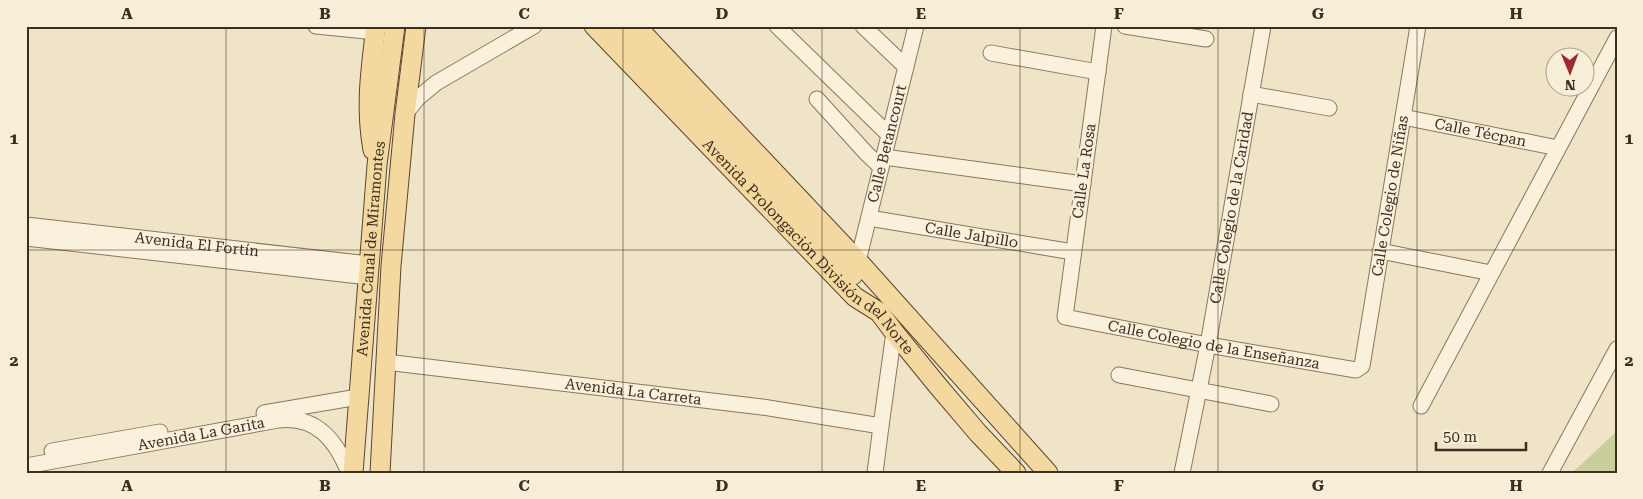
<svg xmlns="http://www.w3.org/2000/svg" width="1643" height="499" font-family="'Roboto Serif',serif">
<rect width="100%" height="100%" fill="#f0e4c8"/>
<path fill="#c9cf9b" d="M1617,431V473H1572Z"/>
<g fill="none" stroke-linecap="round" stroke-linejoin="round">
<defs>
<g id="minor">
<path d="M316,26L376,32"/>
<path d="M777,26L889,135"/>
<path d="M863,26L906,67"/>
<path id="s1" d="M1104,26L1065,317L1208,345L1356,370L1362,366L1418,26"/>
<path d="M1125,26L1206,39"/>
<path d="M991,53L1098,72"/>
<path d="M1251,94L1329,108"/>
<path d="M817,99L867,154L881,167"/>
<path d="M405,114L418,98L436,83L534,26"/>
<path id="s2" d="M1403,117L1558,148"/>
<path d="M884,157L1083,184"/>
<path id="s3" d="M869,218L1073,252"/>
<path id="s4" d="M26,225L369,264"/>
<path d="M26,238L368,277"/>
<path d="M1380,251L1491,273"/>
<path id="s5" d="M858,261L916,26"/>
<path id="s6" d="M386,362L762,407L881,426L894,332"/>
<path d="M1119,375L1271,404"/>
<path d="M1421,406L1617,38"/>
<path d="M264,413L358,397"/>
<path d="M52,451L160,432"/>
<path id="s7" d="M26,466L278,420C316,415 336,440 349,473"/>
<path d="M875,473L881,426"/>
<path id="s8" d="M1182,473L1208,345L1263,26"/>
<path d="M1550,473L1617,349"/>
</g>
<g id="major">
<path id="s9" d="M594,26L855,297L879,312L894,332L938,386L978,433L1016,473"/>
<path d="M616,26L853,275"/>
<path d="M636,26L858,261L1048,473"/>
<path d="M373,150C365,106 371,69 376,26"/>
<path id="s10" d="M353,473L377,165L395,26"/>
<path d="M380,473L391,266L405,114L416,26"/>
</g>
</defs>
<use href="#minor" stroke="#8d765c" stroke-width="17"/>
<use href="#major" stroke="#5b4430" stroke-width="21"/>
<use href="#minor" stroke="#faf1dc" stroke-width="15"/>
<use href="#major" stroke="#f3d9a0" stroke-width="19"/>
</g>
<path fill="none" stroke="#3d2e20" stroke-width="1" stroke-opacity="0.55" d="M226,26V473M424,26V473M623,26V473M822,26V473M1020,26V473M1218,26V473M1417,26V473M26,250H1617"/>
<g text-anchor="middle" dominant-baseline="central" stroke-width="5" stroke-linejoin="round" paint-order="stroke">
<g font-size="15" fill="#3d2e20" stroke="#f7eed8">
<text stroke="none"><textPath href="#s2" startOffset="79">Calle Técpan</textPath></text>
<text stroke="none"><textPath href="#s5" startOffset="121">Calle Betancourt</textPath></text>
<text transform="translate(1084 171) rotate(-82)">Calle La Rosa</text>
<text stroke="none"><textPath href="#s1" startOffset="769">Calle Colegio de Niñas</textPath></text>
<text stroke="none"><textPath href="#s8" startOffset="270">Calle Colegio de la Caridad</textPath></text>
<text stroke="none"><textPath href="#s3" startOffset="104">Calle Jalpillo</textPath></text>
<text stroke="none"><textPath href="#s4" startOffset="172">Avenida El Fortín</textPath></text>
<text stroke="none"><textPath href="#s9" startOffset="308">Avenida Prolongación División del Norte</textPath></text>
<text stroke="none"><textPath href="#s10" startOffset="225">Avenida Canal de Miramontes</textPath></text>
<text stroke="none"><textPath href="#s1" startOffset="445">Calle Colegio de la Enseñanza</textPath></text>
<text stroke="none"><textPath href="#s6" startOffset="249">Avenida La Carreta</textPath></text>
<text stroke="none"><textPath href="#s7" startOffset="178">Avenida La Garita</textPath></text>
</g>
</g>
<rect width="1643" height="499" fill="none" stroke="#f7eed8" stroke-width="55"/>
<g transform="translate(1570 72) rotate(179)"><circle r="24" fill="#f7eed8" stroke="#ada18e"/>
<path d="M0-4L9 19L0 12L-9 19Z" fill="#9e2a2b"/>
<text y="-8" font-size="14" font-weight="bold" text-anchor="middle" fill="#3d2e20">N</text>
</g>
<path d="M1436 442v8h90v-8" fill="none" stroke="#3d2e20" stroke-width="2.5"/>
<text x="1443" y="442" font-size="15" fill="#3d2e20" stroke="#f7eed8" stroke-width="4" paint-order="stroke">50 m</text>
<rect x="28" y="28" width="1588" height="444" fill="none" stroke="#3d2e20" stroke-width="2"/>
<g font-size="16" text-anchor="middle" font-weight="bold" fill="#3d2e20">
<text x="127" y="19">A</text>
<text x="325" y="19">B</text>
<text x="524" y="19">C</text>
<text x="722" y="19">D</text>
<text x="921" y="19">E</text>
<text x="1119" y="19">F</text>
<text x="1318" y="19">G</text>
<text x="1516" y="19">H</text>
<text x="14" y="144">1</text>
<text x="1629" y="144">1</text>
<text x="14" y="366">2</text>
<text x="1629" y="366">2</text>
<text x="127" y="491">A</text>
<text x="325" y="491">B</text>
<text x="524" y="491">C</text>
<text x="722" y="491">D</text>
<text x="921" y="491">E</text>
<text x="1119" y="491">F</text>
<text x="1318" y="491">G</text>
<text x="1516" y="491">H</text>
</g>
</svg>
